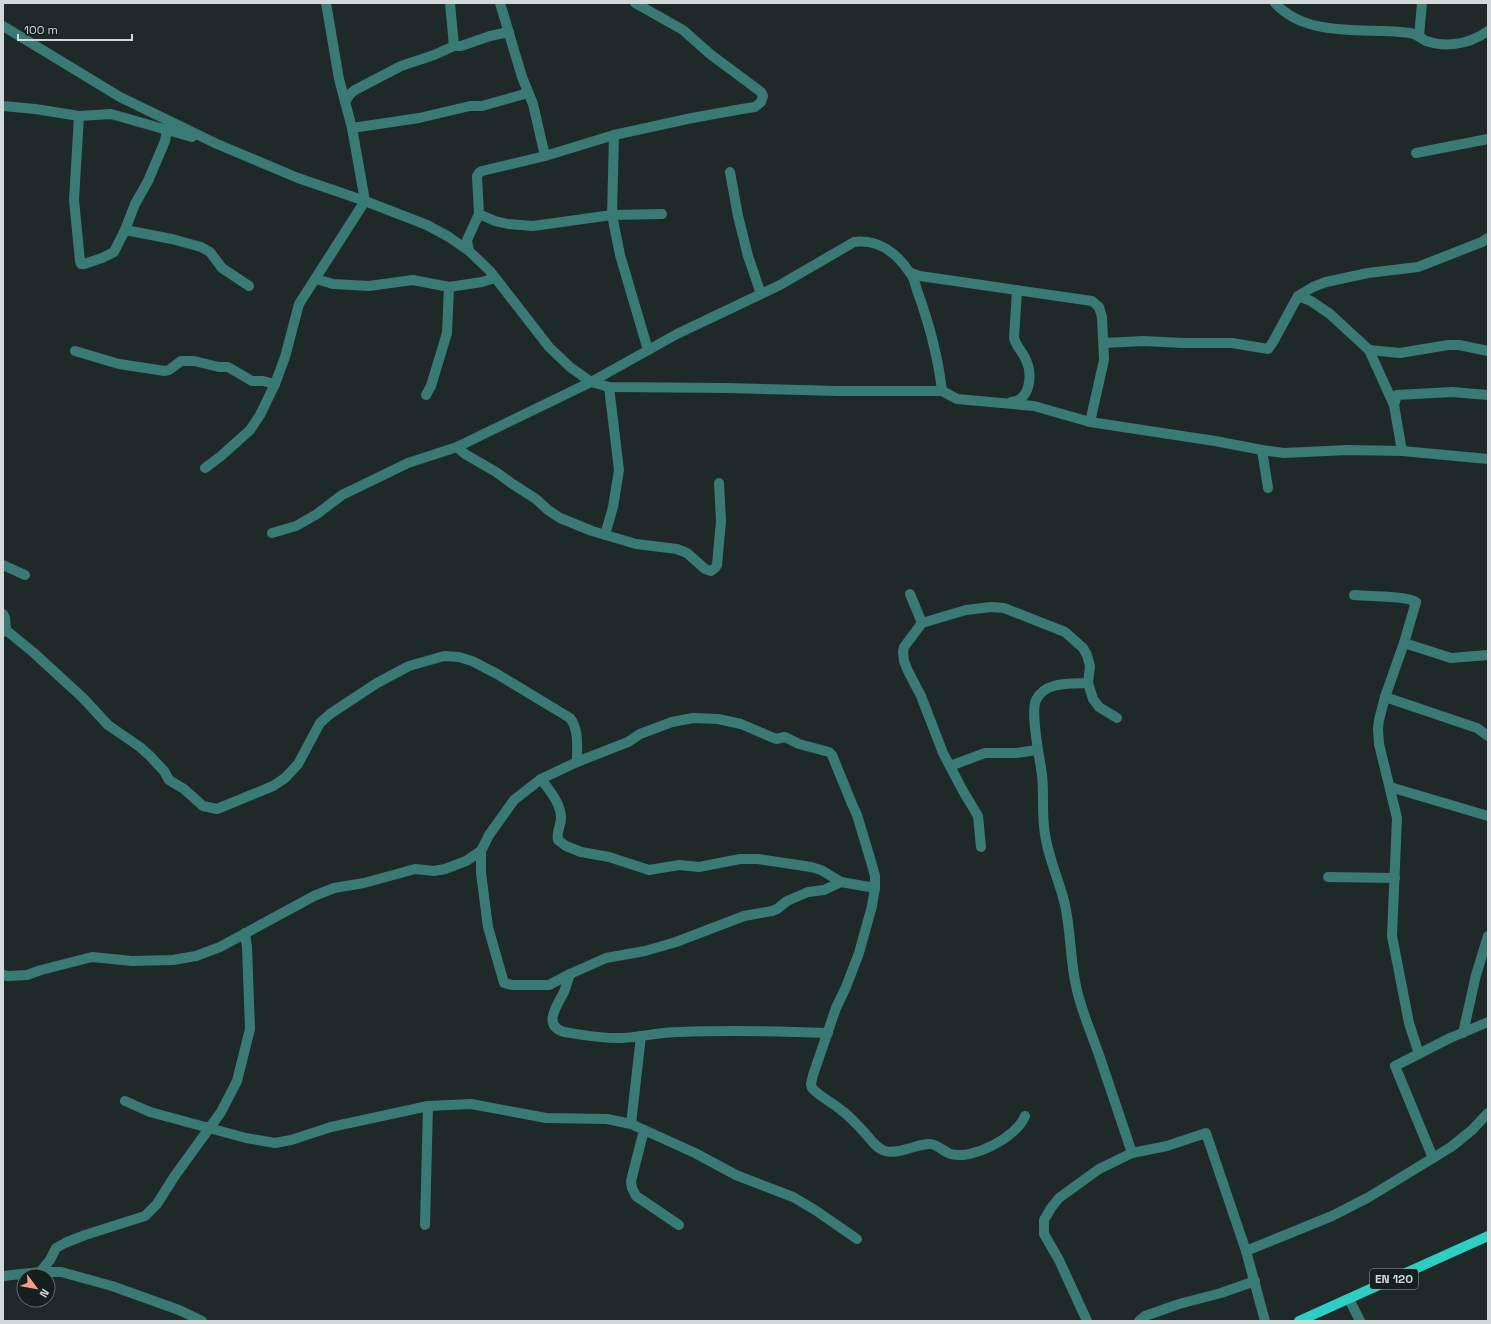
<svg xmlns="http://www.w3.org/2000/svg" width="1491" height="1324" font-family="'Space Grotesk',sans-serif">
<rect width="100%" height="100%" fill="#1e2928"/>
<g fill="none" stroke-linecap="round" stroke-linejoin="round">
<g stroke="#397b74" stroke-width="10">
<path d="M450,3L454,46"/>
<path d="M500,3L522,77L533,104L545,156"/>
<path d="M1275,3C1307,39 1367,27 1410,33C1416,34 1421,38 1426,41C1435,44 1445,45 1454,44C1466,43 1478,38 1488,31"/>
<path d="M3,26L120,97L217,144L298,178L365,201L427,225L449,237L469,251L490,271L549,347L570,367L591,382L609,387L727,388L839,391H942L957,399L1034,406L1090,422L1215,441L1262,450L1284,453L1348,450L1402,451L1488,459"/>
<path d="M1419,36L1422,3"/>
<path d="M345,102L350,94L355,90L401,66L434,55L454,46H461L490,36L509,32"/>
<path d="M3,106L35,109L79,116L111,114L192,137"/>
<path d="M79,116L74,200L80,261L81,264H84L102,258L114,252L125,230L135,204L148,181L165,141L167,130"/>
<path d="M352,128L419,118L470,106H482L528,93"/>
<path d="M614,135L612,215L620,255L648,350"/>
<path d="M1416,153L1488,139"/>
<path d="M730,172L738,216L748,256L761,294"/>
<path d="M479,214L495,221L508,224L533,226L612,215L662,214"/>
<path d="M125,230L172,239L201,247L210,252L222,268L249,286"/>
<path d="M469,251L467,240L479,214L477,176L479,173L482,171L545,156L614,135L692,118L742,109L755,107L761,102L763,96L761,92L710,54L683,30L635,3"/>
<path d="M911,273L920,276L1092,301L1099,307L1102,317L1104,360L1090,422"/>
<path d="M316,279L333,284L369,286L413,280L449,287L482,282L495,278"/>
<path d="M1298,296L1311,301L1330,314L1369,350L1394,405L1402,451"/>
<path d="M1104,343L1143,341L1183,343H1232L1268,349L1273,342L1298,296L1313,287L1326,282L1368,273L1418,267L1482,242L1488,238"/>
<path d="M1369,350L1400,353L1448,345H1459L1488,351"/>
<path d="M75,351L119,364L165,371L169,370L181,361H194L219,367H228L252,381H263L275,384"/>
<path d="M426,395L431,386L447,333L449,287"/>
<path d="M1011,402C1030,401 1033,375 1026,360C1023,352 1017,348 1014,338L1017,290"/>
<path d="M1394,405L1397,395L1452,392L1488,395"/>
<path d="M457,447L465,454L496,472L511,483L536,499L548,510L560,518L592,531L636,544L677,549L687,553L705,569L711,571L715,568L717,565L721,521L719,483"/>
<path d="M1262,450L1268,488"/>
<path d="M205,468L221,456L250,430L260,415L275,384L285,357L299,304L365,201L352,128L339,79L326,3"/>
<path d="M272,533L296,526L317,514L342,495L408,463L457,447L591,382L677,334L780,285L854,242C878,239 897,253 910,273C914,277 915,284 917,290C929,323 938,356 942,391"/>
<path d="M605,535L613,507L619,470L609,387"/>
<path d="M3,565L25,575"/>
<path d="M910,594L922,623"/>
<path d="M1354,595C1365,596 1410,596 1416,602L1404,643L1385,697L1379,720L1378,729L1379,744L1397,818L1392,936L1409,1023L1419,1054"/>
<path d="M3,614L5,618L6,630"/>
<path d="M3,632L6,630L34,653L83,698L108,725L140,747L150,756L164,771L169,780L184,789L203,806L217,809L273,786L285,778L298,764L320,723L330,714L377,683L409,666L444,656L459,657L472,661L497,674L570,718C579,729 577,748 577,762L541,779L514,800L489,835L481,851L466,861L445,869L434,871L415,869L364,883L334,888L314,896L220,947L196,956L173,960L132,961L92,957L41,970L27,975L8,976L3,975"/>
<path d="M1404,643L1451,658L1488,655"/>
<path d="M1088,683C1071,684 1045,681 1036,700C1030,713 1040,759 1042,775C1044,792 1042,809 1044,826C1046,853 1059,879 1065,905C1071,932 1070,959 1076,986C1081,1010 1091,1032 1099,1055C1110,1087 1121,1120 1132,1153"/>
<path d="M1385,697L1477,728L1488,736"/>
<path d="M577,762L628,742L640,734L672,722L693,718L718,719L741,724L776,739L785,737L799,744L829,752L832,755L852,804L857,815L872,865L875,876V888L872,906L859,953L846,987L836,1008L813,1075L811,1084L812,1088C820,1097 832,1102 841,1110C850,1116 857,1125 865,1133C870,1139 877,1149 885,1151C899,1155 915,1144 930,1144C937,1144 944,1152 951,1154C973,1160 1017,1137 1025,1116"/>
<path d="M950,766L985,753H1016L1037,750"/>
<path d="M541,779C549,790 561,803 561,818C561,826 556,832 558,840L566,846L581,852L609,857L649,870L679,865L699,867L740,859H758L811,867L821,870L841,882L875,888"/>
<path d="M1390,787L1488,816"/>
<path d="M981,847L978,816L963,791L943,753L921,696L908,671L904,661L903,652L904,647L922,623L966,610L991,607L1004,608L1065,632L1083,648L1087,655L1090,666L1088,683L1093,699L1099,707L1117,718"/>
<path d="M481,851V873L488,927L504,983L512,985H549L570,974L606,958L645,951L676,942L744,916L772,911L777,909L787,901L808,892L824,890L841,882"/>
<path d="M1328,877L1395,878"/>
<path d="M570,974C568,980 566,986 564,992C557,1006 542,1025 564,1032C583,1035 603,1039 622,1038C641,1037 660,1032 679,1032C729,1030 778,1031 828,1033"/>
<path d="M1463,1033L1476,975L1488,936"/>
<path d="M125,1101L150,1112L246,1138L275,1143L291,1140L331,1127L428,1106L471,1104L546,1118L607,1119L631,1124L695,1153L736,1175L793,1197L815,1210L857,1239"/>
<path d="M631,1124L641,1036"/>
<path d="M644,1130L631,1181L632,1188L636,1196L679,1225"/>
<path d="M1433,1158L1395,1066L1450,1038L1488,1022"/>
<path d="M425,1225L428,1106"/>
<path d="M1246,1251L1332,1216L1369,1197L1451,1147L1472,1130L1488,1113"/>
<path d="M40,1272L50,1260L56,1248L65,1243L85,1235L145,1216L157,1204L174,1177L221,1112L237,1081L250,1029L247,947L245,933"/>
<path d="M3,1276L40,1272H61L112,1286L179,1310L202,1321"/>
<path d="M1349,1299L1360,1321"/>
<path d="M1087,1321L1059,1260L1044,1234V1220L1051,1208L1059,1198L1099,1169L1132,1153L1167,1146L1206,1133L1246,1251L1265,1321"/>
<path d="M1139,1321L1145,1316L1179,1304L1221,1293L1255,1281"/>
</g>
<path stroke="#2ccfc2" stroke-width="10" d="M1299,1321L1488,1236"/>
</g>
<g text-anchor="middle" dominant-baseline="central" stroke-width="3" stroke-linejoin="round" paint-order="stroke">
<rect fill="#141f1e" stroke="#98a1a0" stroke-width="1" x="1370" y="1269" width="48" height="20" rx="3"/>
<g font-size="12" font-weight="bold" fill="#d1d9d8">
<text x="1394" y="1279">EN 120</text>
</g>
</g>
<rect width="1491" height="1324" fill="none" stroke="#d1d9d8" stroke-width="8"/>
<g transform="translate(36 1288) rotate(122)"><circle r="19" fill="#141f1e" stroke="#606968"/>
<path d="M0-3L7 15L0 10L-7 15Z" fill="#f49e89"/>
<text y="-6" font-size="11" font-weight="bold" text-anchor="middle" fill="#d1d9d8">N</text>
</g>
<path d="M18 34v6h114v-6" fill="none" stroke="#d1d9d8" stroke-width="2"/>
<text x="24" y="34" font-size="12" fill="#d1d9d8" stroke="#141f1e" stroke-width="3" paint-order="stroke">100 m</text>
</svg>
